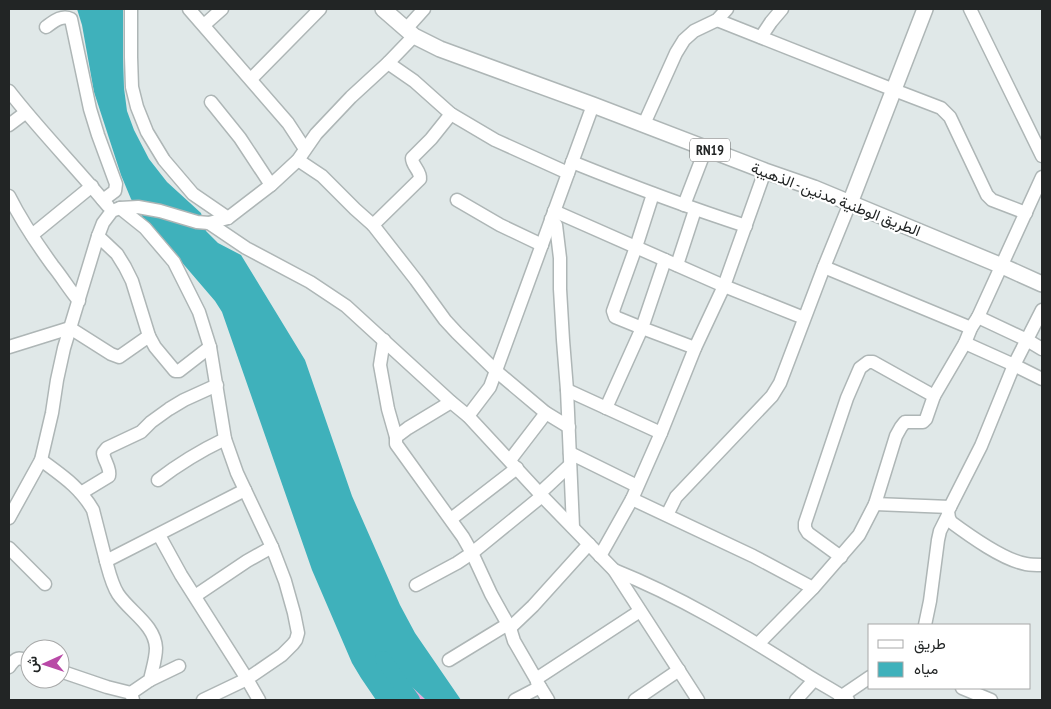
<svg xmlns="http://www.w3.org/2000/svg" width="1051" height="709" font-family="'PT Sans Narrow',Vazirmatn,sans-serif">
<rect width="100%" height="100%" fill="#e0e8e8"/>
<path fill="#e9abdb" d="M395,677L412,687L426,700H403Z"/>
<path fill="#3fb1bb" d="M77,9H123V57L124,88L127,111L134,130L149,159L167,182L201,213L206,231L218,243L241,255L305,360L352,496L400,605L415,633L461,700H426L412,687L396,678L403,700H376L361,678L352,663L312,570L222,312L215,301L173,252L147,224L131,199L121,175L94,92L82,25Z"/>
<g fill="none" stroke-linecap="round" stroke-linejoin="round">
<path stroke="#3fb1bb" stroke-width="16" d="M383,659L412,700"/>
<defs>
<g id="minor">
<path d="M131,9V57L132,87L137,107L147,132L164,160L193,194L228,218"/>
<path d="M189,9L288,123L305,149"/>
<path d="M970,9L1042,156"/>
<path d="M717,20L894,90L941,108L950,117L987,195L992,200L1026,213"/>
<path d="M204,25L222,9"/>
<path d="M46,27C53,22 62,14 71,19L90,109L98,135L116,184L115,191L103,200"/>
<path d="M406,29L424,9"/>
<path d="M761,37L771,22L782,9"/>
<path d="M388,63L414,81L451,114L495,140L568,173"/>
<path d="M251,79L320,9"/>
<path d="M9,91C40,131 76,167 108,206"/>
<path d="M211,102L240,138L271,185"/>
<path d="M644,124L676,53L684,40L694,31L717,20L727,9"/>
<path d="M9,125L25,113"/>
<path d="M298,160L322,176L355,209L373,225L416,280L445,320L457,333L496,371L546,413L569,427"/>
<path d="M572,162C629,185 687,207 746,226"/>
<path d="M9,196C21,220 37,244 53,266C62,277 69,289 79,301"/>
<path d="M457,200L500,225L542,245"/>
<path d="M684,205L706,148"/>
<path d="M120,208L145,228L174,262L199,312L210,347L225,439L237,473L272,547L285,581L294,613L298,633L296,640L293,644L282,655L247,679L259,700"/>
<path d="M554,211L724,286L804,318"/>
<path d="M551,219L556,225L560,258V289L563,340L567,390L573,527"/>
<path d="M209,223L246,248L310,282L346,306L451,402L468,416L542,496L614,570L698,700"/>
<path d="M373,225L420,179C421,171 412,166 412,158L431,139L451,114"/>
<path d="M32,235L92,186"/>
<path d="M98,236L117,254L125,267L132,281L149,336L155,347L175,371H179L210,347"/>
<path d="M665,260L642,328L695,348"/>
<path d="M677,265L695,210"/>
<path d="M824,267L971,328"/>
<path d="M1042,310L1014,365L981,446L948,511L949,518L951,522C970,536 1003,560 1026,564C1032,565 1037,565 1042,565"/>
<path d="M978,317L1027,340L1042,349"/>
<path d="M384,340L380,365L388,409L396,437"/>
<path d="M965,343L1014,365L1042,379"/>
<path d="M9,347L70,328L111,354L119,357L149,336"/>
<path d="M567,390L661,433"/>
<path d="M451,402L408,428L396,437V444L463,537L472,553L491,594L510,628L514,641L536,679L640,611"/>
<path d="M606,408L642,328L615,317L613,311L636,247L653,194"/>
<path d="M468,416L490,387L593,105"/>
<path d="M570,453L637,486"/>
<path d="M41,460C61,475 80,487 93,510L106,561L245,490"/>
<path d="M510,460L546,413"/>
<path d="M158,480C180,463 200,451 225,439"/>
<path d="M81,493L109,476C111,468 104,461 103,453L107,448L141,432L151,422L169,409L184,400L217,385"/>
<path d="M540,493L570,465"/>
<path d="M632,499L753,556L813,588"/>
<path d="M875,504L950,507"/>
<path d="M667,515L676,497L772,396L780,383L824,267L850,203"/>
<path d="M9,518L41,460L52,413L57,380L64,348L98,236L103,223L112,211L120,208L138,207L160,211L197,222L209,223L228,218L271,185L298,160L316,134L351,97L388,63L414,36"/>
<path d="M451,519L517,468"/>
<path d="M159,535L181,575L247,679L203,700"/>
<path d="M9,548L45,584"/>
<path d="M600,556L632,499L661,433L695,348L724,286L765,171"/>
<path d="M841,557L808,533L805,528V523L847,398L860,368L868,362H873L934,396"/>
<path d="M106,561C109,572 112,585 118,594C130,612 155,625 156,648C156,659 152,670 150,680L131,693L133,700"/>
<path d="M614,570C679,596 739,632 799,670C815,681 832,689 848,700"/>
<path d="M416,585L457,563L472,553L542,496"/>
<path d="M195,596L247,561L272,547"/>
<path d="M925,625L930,601L938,540L940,531L948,515"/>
<path d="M510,628L533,606L589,544"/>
<path d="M758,644L813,588L859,535L875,504L896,436L901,427L905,422H923L926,419L934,396L965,343L971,328L978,317L1042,177"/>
<path d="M449,660L508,624"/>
<path d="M9,667C16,657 18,657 30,661"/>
<path d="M60,671L107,687L131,693"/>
<path d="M150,680L179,666"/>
<path d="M537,682L548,700"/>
<path d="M962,688L991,700"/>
<path d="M515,700L540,687"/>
<path d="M635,700L679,670"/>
<path d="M796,700L814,680"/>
<path d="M840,700L842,696L870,677"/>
</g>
<g id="major">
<path d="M383,9L414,36L440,49L593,105L765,171L814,188L1002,266L1042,284"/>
<path d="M850,203L925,9"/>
</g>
</defs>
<use href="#minor" stroke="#aeb6b6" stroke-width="15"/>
<use href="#major" stroke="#aeb6b6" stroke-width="18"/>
<use href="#minor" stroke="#fff" stroke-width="12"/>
<use href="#major" stroke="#fff" stroke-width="15"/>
</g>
<g text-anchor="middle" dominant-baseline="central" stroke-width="4.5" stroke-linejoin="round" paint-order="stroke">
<rect fill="#fff" stroke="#646666" stroke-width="1" x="690" y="138.5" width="40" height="23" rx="4"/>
<g font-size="14" font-weight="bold" fill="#222525">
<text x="710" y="150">RN19</text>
</g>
<g font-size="15" fill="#222525" stroke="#fff">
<text transform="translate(836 199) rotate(21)">الطريق الوطنية مدنين - الذهيبة</text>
</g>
</g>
<rect width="1051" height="709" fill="none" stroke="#222525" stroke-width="20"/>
<rect x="868" y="624" width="162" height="65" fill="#ffffff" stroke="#a7a8a8"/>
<rect x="878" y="640" width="25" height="8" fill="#ffffff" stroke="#a7a8a8"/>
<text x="914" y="649" font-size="15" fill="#222525">طريق</text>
<rect x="878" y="662" width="25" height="15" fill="#3fb1bb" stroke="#a7a8a8"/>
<text x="914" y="674" font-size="15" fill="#222525">مياه</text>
<g transform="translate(45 664) rotate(267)"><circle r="24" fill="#ffffff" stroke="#a7a8a8"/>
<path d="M0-4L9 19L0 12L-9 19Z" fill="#b949a7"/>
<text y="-8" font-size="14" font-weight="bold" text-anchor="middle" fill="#222525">ش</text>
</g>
</svg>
